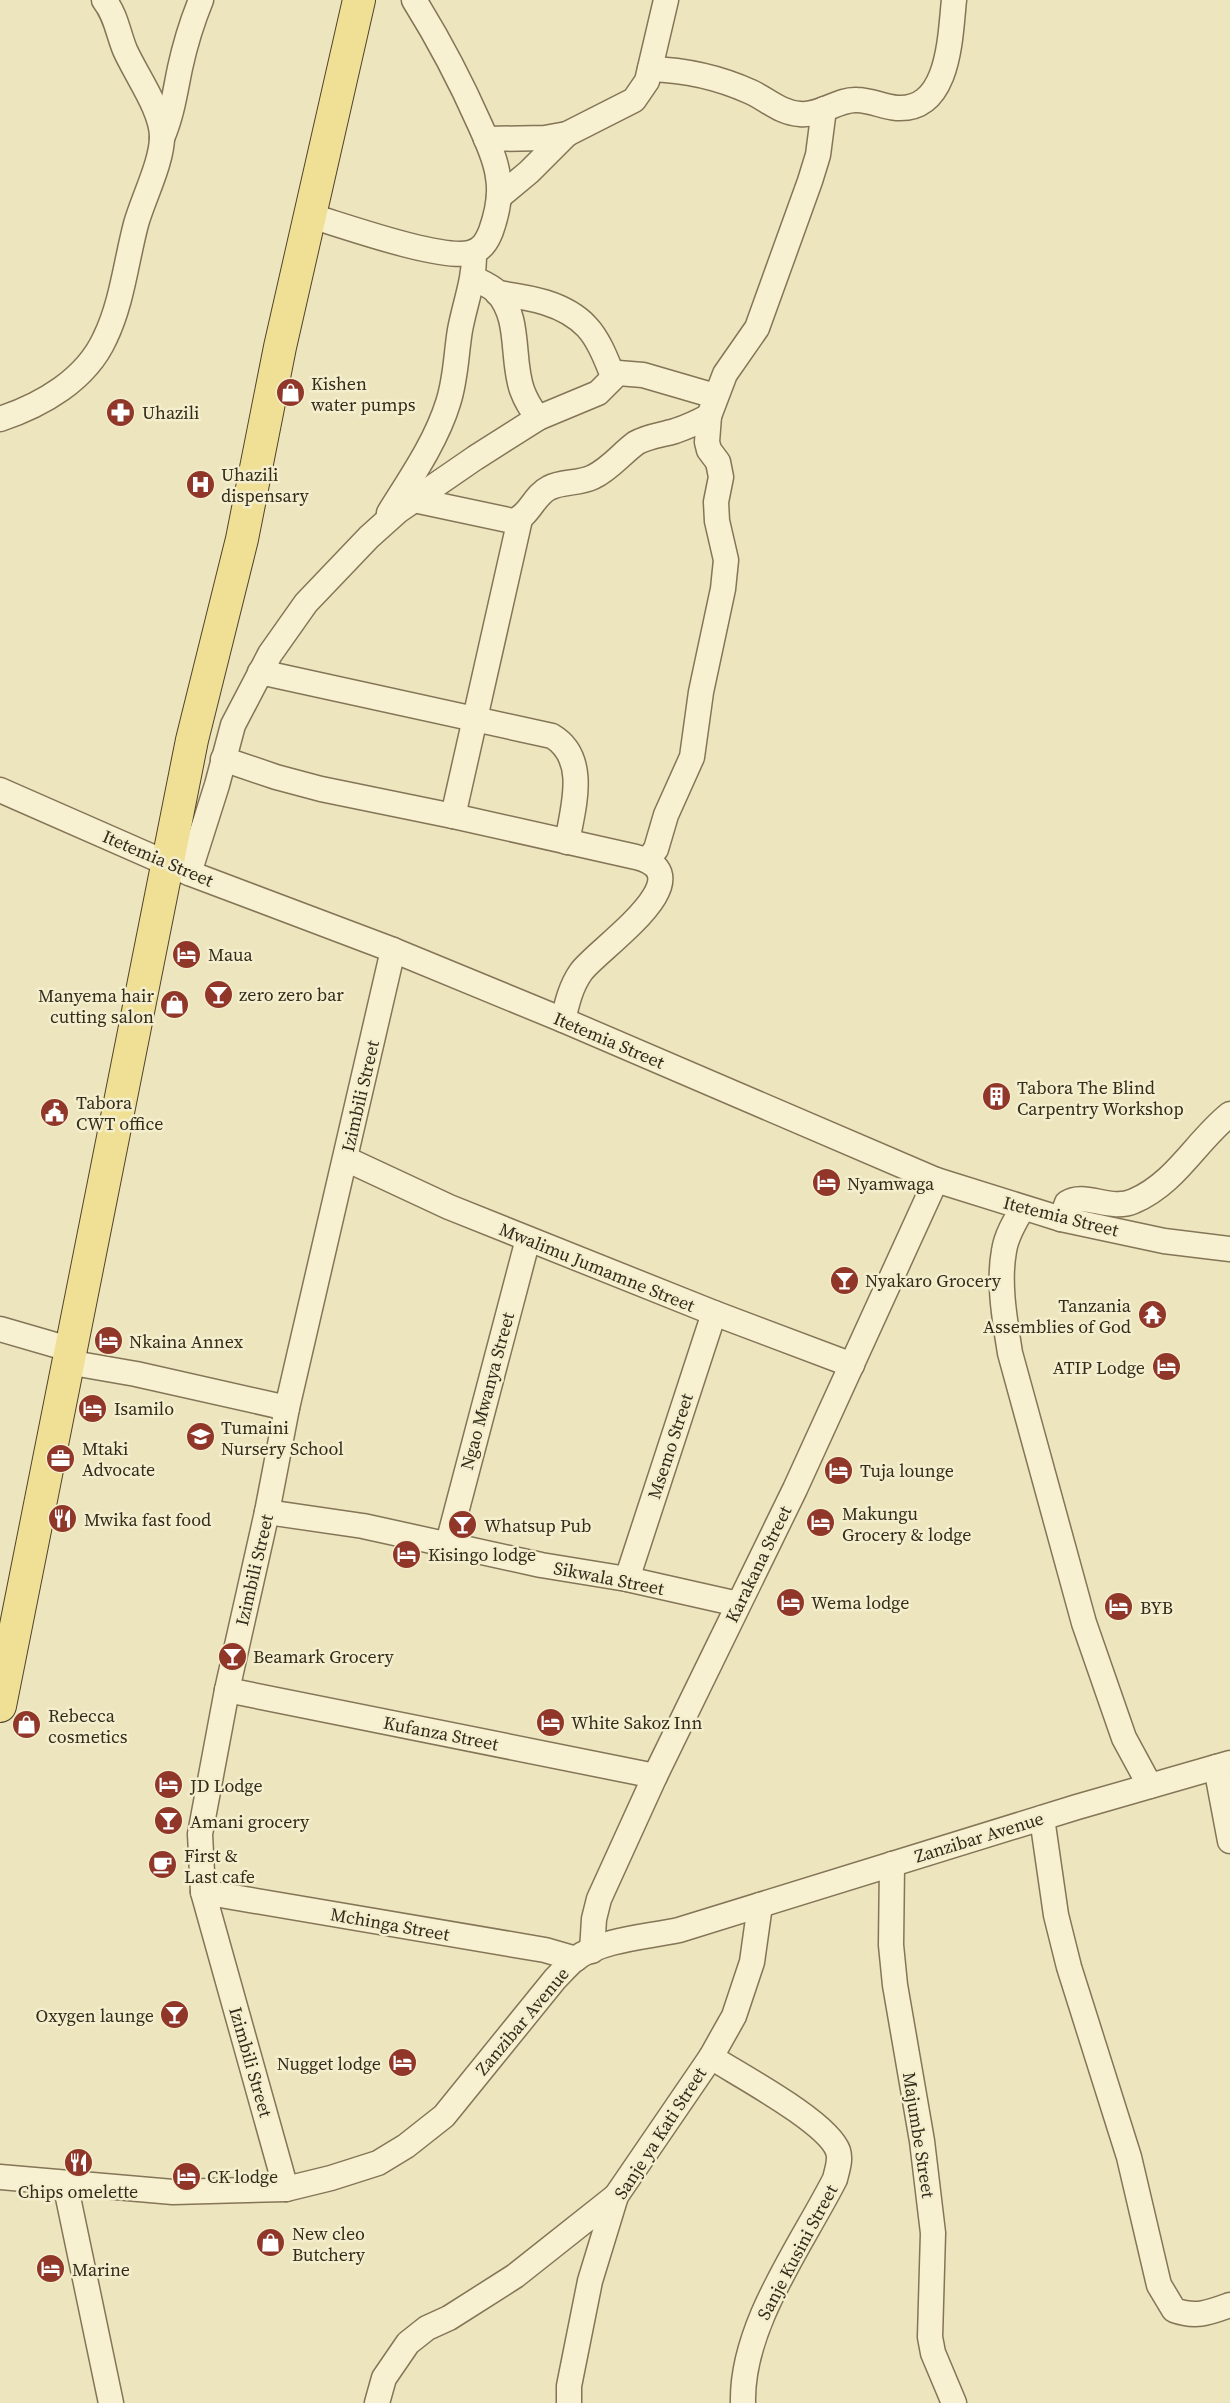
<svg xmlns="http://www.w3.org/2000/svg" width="1230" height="2403" font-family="'Source Serif 4',serif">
<rect width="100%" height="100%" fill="#ece5be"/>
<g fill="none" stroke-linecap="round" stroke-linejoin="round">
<defs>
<g id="minor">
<path d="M650,69C686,70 718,77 751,92C768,100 781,113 800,114C821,116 837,99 857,100C870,100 884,107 897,108C950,111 950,36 954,0"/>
<path d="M162,138C172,115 175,92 180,68C185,45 192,22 201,0"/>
<path d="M486,139L545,138L567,134L634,100L647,81L666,0"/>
<path d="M499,197L529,172L567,134"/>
<path d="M311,216C345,226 440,260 470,253C482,250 487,241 491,231C497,214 501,194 498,177C496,159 487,141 480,125C461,82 439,40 414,0"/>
<path d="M473,278C481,282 491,286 497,292C521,318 511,359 522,390C526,401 531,409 538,418"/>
<path d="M497,293C528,297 565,303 587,327C599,340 606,359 613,376"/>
<path d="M0,419C42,405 86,380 105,338C122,303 126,262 136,224C143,199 162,162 162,137C162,110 136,75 125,50C118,33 116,15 104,0"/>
<path d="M414,500L513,521C530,516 533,496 549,488C562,481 579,484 593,477C610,469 621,454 636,443C648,436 662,435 675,431C687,427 698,422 709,416"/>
<path d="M389,513C410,479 436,442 448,403C456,379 456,354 460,330C465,303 475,279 474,252"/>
<path d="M260,672L552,736C589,758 573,808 567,842"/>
<path d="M223,759L276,777L321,789L453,816L636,857C709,876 596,950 581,972C571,986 567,1003 563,1020"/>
<path d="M0,790L189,873L393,950L563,1020L936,1180L1061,1219L1164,1241L1230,1249"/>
<path d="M453,816L520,519"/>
<path d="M648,860L656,849L666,815L692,757L701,692L723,589L726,560L717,521L716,502L721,477L718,462L709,450L707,442L709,416L725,374L757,328L810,181L818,155L824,109"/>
<path d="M189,873L217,785L233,725L270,654L306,603L369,537L398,511L475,458L538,418L598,393L618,373L643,375L715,396"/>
<path d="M346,1159L449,1207L714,1313L852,1365"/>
<path d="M1023,1208C1015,1221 1006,1236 1004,1251C998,1283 1005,1321 1010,1353L1084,1623L1124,1738L1150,1786"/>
<path d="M1061,1219L1067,1203C1085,1191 1110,1212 1134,1201C1176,1183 1196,1141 1230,1114"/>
<path d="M0,1329L69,1349"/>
<path d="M67,1362L136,1374L287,1408"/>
<path d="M267,1512L363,1526L541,1565L627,1579L738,1604"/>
<path d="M448,1543L528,1239"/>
<path d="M627,1579L714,1313"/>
<path d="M227,1690L655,1776"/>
<path d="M1216,1767L1230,1841"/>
<path d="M1042,1818L1056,1915L1069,1967L1129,2157L1159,2285L1174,2310C1196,2318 1208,2313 1230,2305"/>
<path d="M892,1864L891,1945L895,1985L922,2141L933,2233L930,2337L933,2353L954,2403"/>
<path d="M203,1892L545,1950L576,1959"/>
<path d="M592,1951L594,1919L599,1899L655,1776L795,1489L936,1180"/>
<path d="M711,2057C739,2075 828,2122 838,2151C841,2160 837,2170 835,2179C801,2246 741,2326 743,2403"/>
<path d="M0,2177L173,2192L286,2189L331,2178L378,2163L406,2146L444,2116L555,1979C561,1973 568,1965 575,1959C603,1939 646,1937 679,1930L1077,1807L1230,1763"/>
<path d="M65,2183L111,2403"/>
<path d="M286,2189L203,1892L200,1834L227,1690L267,1512L287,1408L393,950"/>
<path d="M377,2403L384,2378L408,2343L427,2328L449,2318L515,2276L616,2196"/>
<path d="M569,2403V2386L590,2281L616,2196L711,2057L734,2016L752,1962L760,1905"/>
</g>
<path id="major" d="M0,1706L192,740L242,539L280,347L359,0"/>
</defs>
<use href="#minor" stroke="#847557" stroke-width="27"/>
<use href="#major" stroke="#51432c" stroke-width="34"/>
<use href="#minor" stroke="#f7f1d1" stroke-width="24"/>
<use href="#major" stroke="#f0e096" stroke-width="32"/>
</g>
<defs>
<symbol id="shop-disc" viewBox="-11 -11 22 22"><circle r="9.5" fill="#913729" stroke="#f4eecd"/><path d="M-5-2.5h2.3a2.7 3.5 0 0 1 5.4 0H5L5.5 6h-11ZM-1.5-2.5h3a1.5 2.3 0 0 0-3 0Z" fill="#fff"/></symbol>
<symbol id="pharmacy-disc" viewBox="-11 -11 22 22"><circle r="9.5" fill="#913729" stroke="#f4eecd"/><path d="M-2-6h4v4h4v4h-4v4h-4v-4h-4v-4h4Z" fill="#fff"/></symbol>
<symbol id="hospital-disc" viewBox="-11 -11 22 22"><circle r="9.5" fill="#913729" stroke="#f4eecd"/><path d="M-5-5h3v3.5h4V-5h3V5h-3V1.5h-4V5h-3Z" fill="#fff"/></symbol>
<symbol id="hotel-disc" viewBox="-11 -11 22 22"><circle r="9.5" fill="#913729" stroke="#f4eecd"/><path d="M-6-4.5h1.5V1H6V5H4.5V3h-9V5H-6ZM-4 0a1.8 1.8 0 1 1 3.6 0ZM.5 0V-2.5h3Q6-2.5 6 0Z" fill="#fff"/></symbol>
<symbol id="bar-disc" viewBox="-11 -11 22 22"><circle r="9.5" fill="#913729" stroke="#f4eecd"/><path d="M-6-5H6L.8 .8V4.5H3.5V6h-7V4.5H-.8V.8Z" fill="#fff"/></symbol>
<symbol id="building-disc" viewBox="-11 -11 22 22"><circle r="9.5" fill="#913729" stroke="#f4eecd"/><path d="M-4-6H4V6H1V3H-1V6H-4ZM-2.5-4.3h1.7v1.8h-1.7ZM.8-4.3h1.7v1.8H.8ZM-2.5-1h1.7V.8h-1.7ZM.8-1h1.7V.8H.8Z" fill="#fff"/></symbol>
<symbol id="civic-disc" viewBox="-11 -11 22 22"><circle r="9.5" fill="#913729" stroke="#f4eecd"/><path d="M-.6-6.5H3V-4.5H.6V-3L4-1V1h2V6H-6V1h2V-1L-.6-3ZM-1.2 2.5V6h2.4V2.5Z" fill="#fff"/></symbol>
<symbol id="temple-disc" viewBox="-11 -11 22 22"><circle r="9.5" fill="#913729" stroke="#f4eecd"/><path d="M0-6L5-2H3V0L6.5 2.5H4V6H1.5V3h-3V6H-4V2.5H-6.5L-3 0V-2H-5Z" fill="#fff"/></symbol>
<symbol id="school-disc" viewBox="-11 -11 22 22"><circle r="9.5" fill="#913729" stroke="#f4eecd"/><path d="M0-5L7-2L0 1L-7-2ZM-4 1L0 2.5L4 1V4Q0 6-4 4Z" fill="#fff"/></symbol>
<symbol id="office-disc" viewBox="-11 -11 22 22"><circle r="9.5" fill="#913729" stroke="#f4eecd"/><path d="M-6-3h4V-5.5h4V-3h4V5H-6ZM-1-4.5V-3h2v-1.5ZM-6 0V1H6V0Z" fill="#fff"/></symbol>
<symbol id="restaurant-disc" viewBox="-11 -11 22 22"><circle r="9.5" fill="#913729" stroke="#f4eecd"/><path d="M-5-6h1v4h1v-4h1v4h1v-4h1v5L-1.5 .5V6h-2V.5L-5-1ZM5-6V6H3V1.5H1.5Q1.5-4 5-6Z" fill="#fff"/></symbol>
<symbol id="cafe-disc" viewBox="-11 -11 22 22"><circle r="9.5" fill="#913729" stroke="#f4eecd"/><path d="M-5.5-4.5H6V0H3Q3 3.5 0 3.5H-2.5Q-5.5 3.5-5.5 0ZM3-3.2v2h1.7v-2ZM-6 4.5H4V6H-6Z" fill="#fff"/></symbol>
</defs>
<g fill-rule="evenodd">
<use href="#shop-disc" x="274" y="376" width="33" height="33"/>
<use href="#pharmacy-disc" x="104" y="396" width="33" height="33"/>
<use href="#hospital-disc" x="184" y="468" width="33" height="33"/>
<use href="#hotel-disc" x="170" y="938" width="33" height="33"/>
<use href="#bar-disc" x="202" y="978" width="33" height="33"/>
<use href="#shop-disc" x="158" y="988" width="33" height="33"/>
<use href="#building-disc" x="980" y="1080" width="33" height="33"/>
<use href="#civic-disc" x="38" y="1096" width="33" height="33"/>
<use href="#hotel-disc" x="810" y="1166" width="33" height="33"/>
<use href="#bar-disc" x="828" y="1264" width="33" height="33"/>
<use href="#temple-disc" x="1136" y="1298" width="33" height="33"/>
<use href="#hotel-disc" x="92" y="1324" width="33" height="33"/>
<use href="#hotel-disc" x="1150" y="1350" width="33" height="33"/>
<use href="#hotel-disc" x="76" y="1392" width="33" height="33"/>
<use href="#school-disc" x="184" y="1420" width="33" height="33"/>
<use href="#office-disc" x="44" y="1442" width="33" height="33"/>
<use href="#hotel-disc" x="822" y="1454" width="33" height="33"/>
<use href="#restaurant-disc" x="46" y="1502" width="33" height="33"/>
<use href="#hotel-disc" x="804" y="1506" width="33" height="33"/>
<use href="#bar-disc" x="446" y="1508" width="33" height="33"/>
<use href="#hotel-disc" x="390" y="1538" width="33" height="33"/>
<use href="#hotel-disc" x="774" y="1586" width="33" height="33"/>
<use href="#hotel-disc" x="1102" y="1590" width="33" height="33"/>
<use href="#bar-disc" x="216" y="1640" width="33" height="33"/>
<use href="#hotel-disc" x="534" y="1706" width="33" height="33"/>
<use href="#shop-disc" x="10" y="1708" width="33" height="33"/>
<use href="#hotel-disc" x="152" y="1768" width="33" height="33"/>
<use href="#bar-disc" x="152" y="1804" width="33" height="33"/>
<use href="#cafe-disc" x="146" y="1848" width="33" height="33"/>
<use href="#bar-disc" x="158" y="1998" width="33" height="33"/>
<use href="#hotel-disc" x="386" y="2046" width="33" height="33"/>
<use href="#restaurant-disc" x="62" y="2146" width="33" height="33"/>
<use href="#hotel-disc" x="170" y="2160" width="33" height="33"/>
<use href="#shop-disc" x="254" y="2226" width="33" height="33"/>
<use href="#hotel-disc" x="34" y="2252" width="33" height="33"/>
</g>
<g text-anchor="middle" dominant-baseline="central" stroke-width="5" stroke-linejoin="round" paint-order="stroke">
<g font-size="18" fill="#332b1c" stroke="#f4eecd" text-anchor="start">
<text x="311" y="383">Kishen<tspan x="311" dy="21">water pumps</tspan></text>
<text x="142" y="412">Uhazili</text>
<text x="221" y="474">Uhazili<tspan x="221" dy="21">dispensary</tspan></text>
<text x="208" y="954">Maua</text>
<text x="239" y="994">zero zero bar</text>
<text x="154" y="995" text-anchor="end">Manyema hair<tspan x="154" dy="21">cutting salon</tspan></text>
<text x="1017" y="1087">Tabora The Blind<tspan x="1017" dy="21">Carpentry Workshop</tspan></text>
<text x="76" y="1102">Tabora<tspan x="76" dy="21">CWT office</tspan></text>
<text x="847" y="1183">Nyamwaga</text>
<text x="865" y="1280">Nyakaro Grocery</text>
<text x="1131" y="1305" text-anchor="end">Tanzania<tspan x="1131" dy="21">Assemblies of God</tspan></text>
<text x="129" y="1341">Nkaina Annex</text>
<text x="1145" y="1367" text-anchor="end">ATIP Lodge</text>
<text x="114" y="1408">Isamilo</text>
<text x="221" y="1427">Tumaini<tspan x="221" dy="21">Nursery School</tspan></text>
<text x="82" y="1448">Mtaki<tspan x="82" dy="21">Advocate</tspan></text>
<text x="860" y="1470">Tuja lounge</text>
<text x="842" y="1513">Makungu<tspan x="842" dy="21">Grocery &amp; lodge</tspan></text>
<text x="84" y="1519">Mwika fast food</text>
<text x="484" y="1525">Whatsup Pub</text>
<text x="428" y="1554">Kisingo lodge</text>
<text x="811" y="1602">Wema lodge</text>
<text x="1140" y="1607">BYB</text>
<text x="253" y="1656">Beamark Grocery</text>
<text x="48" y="1715">Rebecca<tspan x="48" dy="21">cosmetics</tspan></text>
<text x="571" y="1722">White Sakoz Inn</text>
<text x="190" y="1785">JD Lodge</text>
<text x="190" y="1821">Amani grocery</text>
<text x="184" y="1855">First &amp;<tspan x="184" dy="21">Last cafe</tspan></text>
<text x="154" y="2015" text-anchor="end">Oxygen launge</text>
<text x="381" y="2063" text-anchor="end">Nugget lodge</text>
<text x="207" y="2176">CK lodge</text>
<text x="78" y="2191" text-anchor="middle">Chips omelette</text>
<text x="292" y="2233">New cleo<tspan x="292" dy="21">Butchery</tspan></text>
<text x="72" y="2269">Marine</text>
</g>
<g font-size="18" fill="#332b1c" stroke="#f4eecd">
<text transform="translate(158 858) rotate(23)">Itetemia Street</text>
<text transform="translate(609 1040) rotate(23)">Itetemia Street</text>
<text transform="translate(360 1096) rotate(-77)">Izimbili Street</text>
<text transform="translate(1061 1216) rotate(14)">Itetemia Street</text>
<text transform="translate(597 1267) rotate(22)">Mwalimu Jumamne Street</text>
<text transform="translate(487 1391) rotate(-75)">Ngao Mwanya Street</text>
<text transform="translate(670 1446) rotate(-72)">Msemo Street</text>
<text transform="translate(758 1564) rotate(-64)">Karakana Street</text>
<text transform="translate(254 1570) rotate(-77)">Izimbili Street</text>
<text transform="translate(609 1578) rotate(11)">Sikwala Street</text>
<text transform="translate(441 1733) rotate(11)">Kufanza Street</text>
<text transform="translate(979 1837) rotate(-17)">Zanzibar Avenue</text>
<text transform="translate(390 1924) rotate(10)">Mchinga Street</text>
<text transform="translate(522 2021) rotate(-50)">Zanzibar Avenue</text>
<text transform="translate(251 2062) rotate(74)">Izimbili Street</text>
<text transform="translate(660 2133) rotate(-57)">Sanje ya Kati Street</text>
<text transform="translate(919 2135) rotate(81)">Majumbe Street</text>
<text transform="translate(797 2252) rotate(-62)">Sanje Kusini Street</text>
</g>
</g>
</svg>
